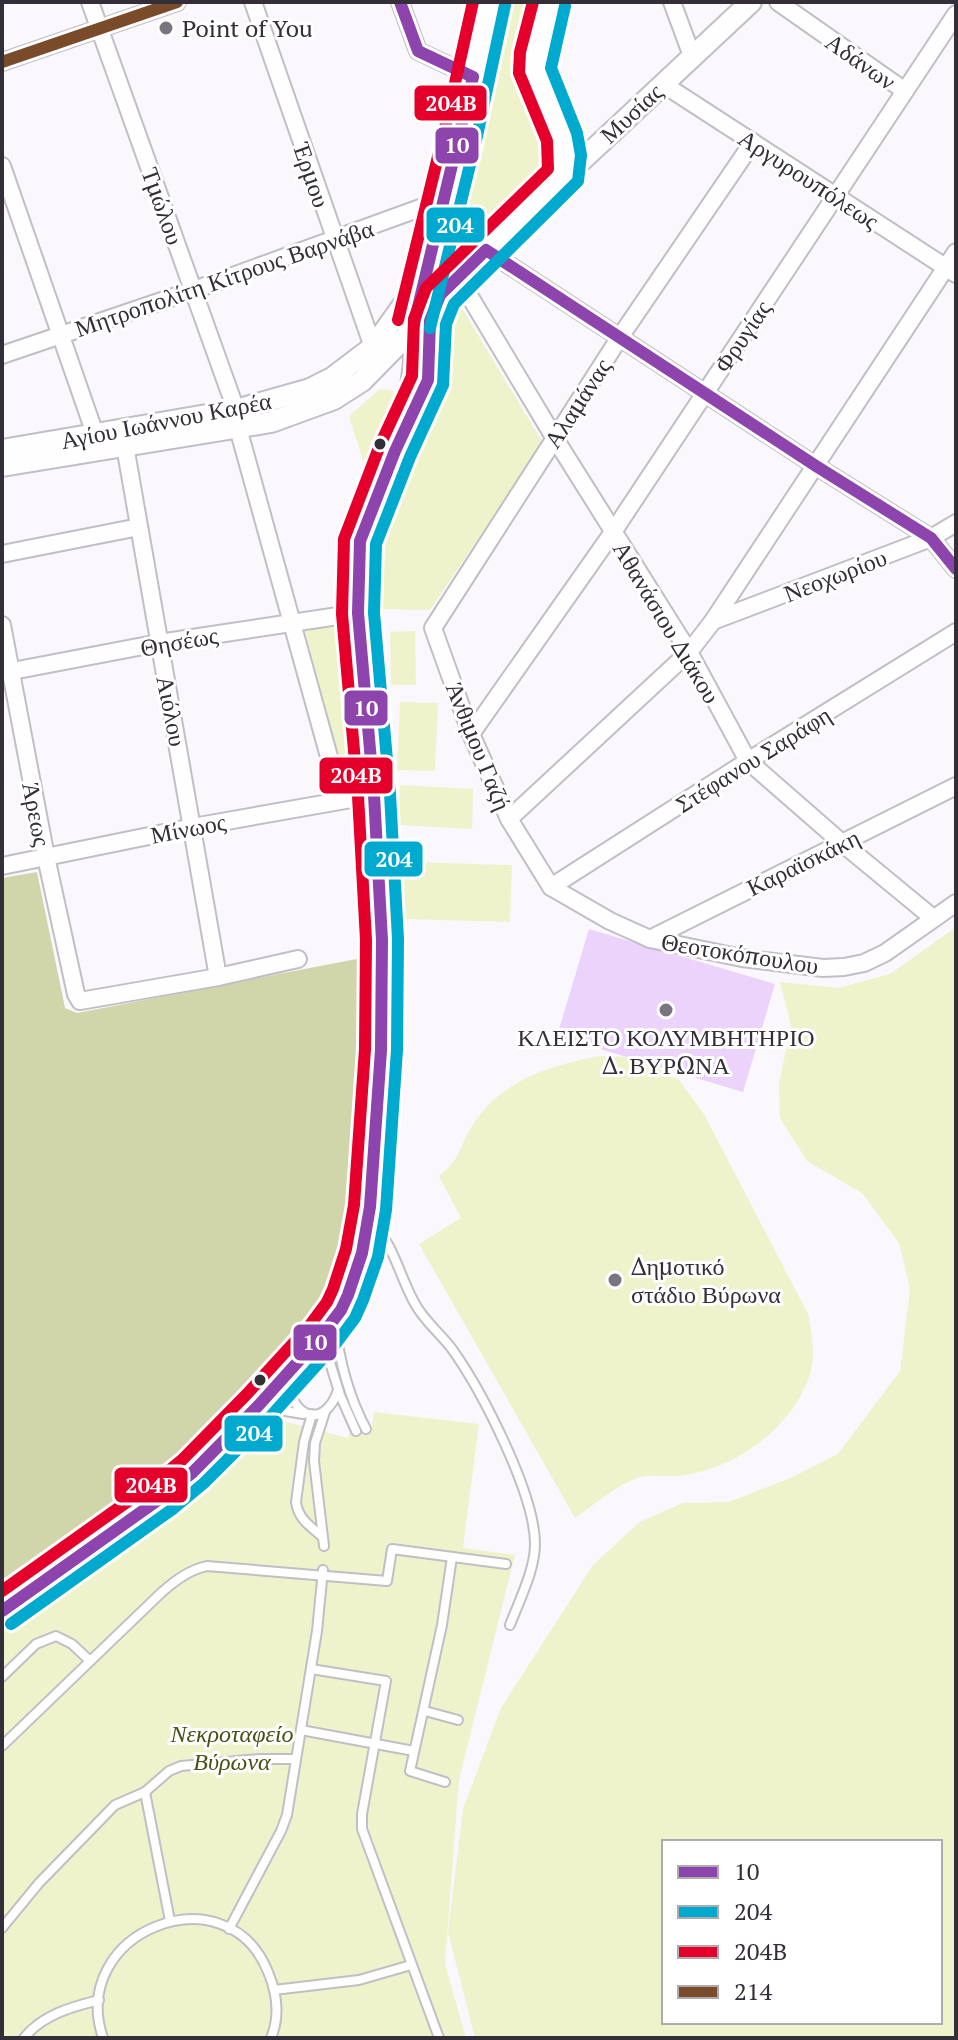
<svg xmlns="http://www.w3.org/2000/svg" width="958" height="2040" font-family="'PT Serif',serif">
<rect width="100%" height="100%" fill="#faf7fd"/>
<g fill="#eff3cc" fill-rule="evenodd">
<path d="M504,2H536L519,75L554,148L545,179L483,237L468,225L461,205Z"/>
<path d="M452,232L473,249L461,258L442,282L436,278Z"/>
<path d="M460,305L543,443L430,610L371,609L383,526L400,480L449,376L447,337Z"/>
<path d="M380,389L393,391C405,424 383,441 365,467L349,416Z"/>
<path d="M346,624L361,782L346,785L305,631Z"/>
<path d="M415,631L416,685H391L390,632Z"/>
<path d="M400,702L438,703L435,771L397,770Z"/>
<path d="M400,785L473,789L472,829L399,825Z"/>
<path d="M405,862L512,865L510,922L403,919Z"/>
<path d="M956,927V2038H475L448,1932L463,1809L501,1708L593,1565L640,1522L683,1503L729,1502L793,1477L838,1454L900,1371L910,1289L899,1243L862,1193L807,1161L780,1118L779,1084L791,1026L780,982L839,988L890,974ZM664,1842H940V2022H664Z"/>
<path d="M599,1056L625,1057L658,1068L680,1081L705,1116L809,1316C812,1336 816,1358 809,1377C791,1428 738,1467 685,1475C670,1478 650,1473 637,1478C615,1486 594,1505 575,1518L419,1244L461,1218L439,1176C461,1158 456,1154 469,1131C497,1082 547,1066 599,1056Z"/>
<path d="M374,1412L479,1424L463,1548L515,1555L459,1780L445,1964L466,2038H2V1631C93,1564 193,1503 267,1417L348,1438L349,1433H371Z"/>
</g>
<path fill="#d0d5aa" d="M37,872L65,1008L77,1013L362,958L349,1191L333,1286L289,1339L182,1457L40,1576L2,1602V878Z"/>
<path fill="#ebd3fc" d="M589,929L775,984L743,1092L557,1036Z"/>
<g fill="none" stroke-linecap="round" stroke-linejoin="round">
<defs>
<g id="service">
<path d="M371,1222C394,1244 399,1275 414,1302C423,1320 440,1333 452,1349C482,1391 535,1494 535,1544C535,1570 519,1601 510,1625"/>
<path d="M335,1323C339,1359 349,1397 366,1429"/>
<path d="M323,1340L340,1395L356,1431"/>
<path d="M284,1380C288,1389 292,1402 300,1409C318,1425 333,1406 338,1390"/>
<path d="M262,1407L303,1414"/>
<path d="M312,1414L304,1442L296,1502C298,1519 311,1527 323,1537"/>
<path d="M324,1546L314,1461L315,1443L325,1412"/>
<path d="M311,1669L386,1681L362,1814V1829L439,2038"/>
<path d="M2,1677L36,1644L56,1636L72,1644L90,1661"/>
<path d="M425,1711L458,1720"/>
<path d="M301,1730L414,1751"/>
<path d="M2,1746L162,1592C176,1580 189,1570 207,1566L387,1581L392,1549L506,1564"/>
<path d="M445,1782L410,1771L442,1625L452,1557"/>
<path d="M145,1792L170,1921"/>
<path d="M2,1928L39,1883L115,1805L145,1792L169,1771L181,1766L260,1759H296"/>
<path d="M229,1929L281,1831L287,1815L317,1631L323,1570"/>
<path d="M274,1990L359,1980L411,1965"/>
<path d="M24,2038C42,2015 71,2007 99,2000"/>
<path d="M103,2038C67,1931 227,1869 268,1972C277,1993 280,2016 271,2038"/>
</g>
<g id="minor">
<path d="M90,2L236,410"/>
<path d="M253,2L373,347"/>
<path d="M400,2L418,51L473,77"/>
<path d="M672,2L692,56"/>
<path d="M778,2L905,91"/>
<path d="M2,62L177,2"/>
<path d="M663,84L956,274"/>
<path d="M753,142L620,337L433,628L471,734L509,819L551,887L610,921L650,939L742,958L823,968L844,967L864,963L885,953L956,903"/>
<path d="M2,166L95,434"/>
<path d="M458,277L554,437L689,652L748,761L842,843L933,918"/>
<path d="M2,355L194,290L445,199C453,223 467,234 486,250L816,466L931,538L956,569"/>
<path d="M238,428L341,800"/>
<path d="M125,446L218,977"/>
<path d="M2,554L139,527"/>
<path d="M713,621L931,538L956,523"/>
<path d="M2,625L46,857L76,994L80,1001L218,977L298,959"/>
<path d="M2,673L159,643L358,613"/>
<path d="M471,734L613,532L956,14"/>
<path d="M509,819L689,652L713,621L956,252"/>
<path d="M2,866L193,827L374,795"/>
<path d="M551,887L748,761L956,632"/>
<path d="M650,939L956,786"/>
</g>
<g id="tertiary">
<path d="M550,2L536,55L535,71L562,137L565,155L563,176"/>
<path d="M421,288L461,132L489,2"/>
<path d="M408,410L414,363V323"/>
<path d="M2,450L236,410L310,389L332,378L373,347L424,276"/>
<path d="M2,466L271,422L334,399L362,381L413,329L440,295L486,250L751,2"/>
<path d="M2,1611L165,1495L193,1472L258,1406L322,1335L341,1310L348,1295L362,1253L370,1207L381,1050L382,940L374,795L358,613L360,541L395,451L428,380L430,321L440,295"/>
</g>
</defs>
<use href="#service" stroke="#c2bec5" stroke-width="12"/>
<use href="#minor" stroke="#c2bec5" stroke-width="20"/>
<use href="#tertiary" stroke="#c2bec5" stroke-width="24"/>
<use href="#service" stroke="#fefeff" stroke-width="8"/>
<use href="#minor" stroke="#fefeff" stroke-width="16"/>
<use href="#tertiary" stroke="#fefeff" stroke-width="20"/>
<defs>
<g id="bus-1">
<path d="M400,2L418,51L473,77L414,324"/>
<path d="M2,1611L165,1495L193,1472L258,1406L322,1335L341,1310L348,1295L362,1253L370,1207L381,1050L382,940L374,795L358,613L360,541L395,451L428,380L430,321L440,295L486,250L816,466L931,538L956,569"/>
</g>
<g id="bus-2">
<path d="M430,328L477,136L505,5"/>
<path d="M11,1624L174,1508L204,1483L270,1417L334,1346L355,1318L363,1300L378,1257L386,1210L397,1050L398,939L390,794L374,613L376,544L410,457L443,385L446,324L454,304L578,181L581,155L577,133L551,68L565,6"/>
</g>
<g id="bus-3">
<path d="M398,320L445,128L473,2"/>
<path d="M2,1591L155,1482L182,1460L246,1395L310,1325L327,1302L333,1289L346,1249L354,1205L365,1049L366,940L358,796L342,614L344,539L380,445L412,376L414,319L426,288L548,169L547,141L519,73L520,52L533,2"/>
</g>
<path id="bus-4" d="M2,62L177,2"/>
</defs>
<use href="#bus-1" stroke="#fff" stroke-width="18"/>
<use href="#bus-2" stroke="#fff" stroke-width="18"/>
<use href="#bus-3" stroke="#fff" stroke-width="18"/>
<use href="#bus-4" stroke="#fff" stroke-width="18"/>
<use href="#bus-1" stroke="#8e44ad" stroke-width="12"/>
<use href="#bus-2" stroke="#00a9ce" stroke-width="12"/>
<use href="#bus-3" stroke="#e4002b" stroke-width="12"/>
<use href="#bus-4" stroke="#7a4b2a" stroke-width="12"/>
</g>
<g fill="#79747d" stroke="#fff" stroke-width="3">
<circle cx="166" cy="28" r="8"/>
<circle cx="666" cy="1010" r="8"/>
<circle cx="615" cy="1280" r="8"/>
</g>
<g fill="#342e38" stroke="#fff" stroke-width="3">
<circle cx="380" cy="444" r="7"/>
<circle cx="260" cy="1380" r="7"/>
</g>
<g text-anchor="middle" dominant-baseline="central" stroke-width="6" stroke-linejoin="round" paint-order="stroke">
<g font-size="24" fill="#342e38" stroke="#fff" text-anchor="start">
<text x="182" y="28">Point of You</text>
<text x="666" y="1037" text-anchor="middle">ΚΛΕΙΣΤΟ ΚΟΛΥΜΒΗΤΗΡΙΟ<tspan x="666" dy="28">Δ. ΒΥΡΩΝΑ</tspan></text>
<text x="631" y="1266">Δημοτικό<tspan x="631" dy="28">στάδιο Βύρωνα</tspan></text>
</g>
<g font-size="24" fill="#342e38" stroke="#fff">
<text transform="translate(861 61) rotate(35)">Αδάνων</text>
<text transform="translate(631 113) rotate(-43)">Μυσίας</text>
<text transform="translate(312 175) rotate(71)">Έρμου</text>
<text transform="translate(809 179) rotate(33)">Αργυρουπόλεως</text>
<text transform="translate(163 206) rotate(70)">Τμώλου</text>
<text transform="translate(224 278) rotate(-19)">Μητροπολίτη Κίτρους Βαρνάβα</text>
<text transform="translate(742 336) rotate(-56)">Φρυγίας</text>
<text transform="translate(577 403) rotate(-57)">Αλαμάνας</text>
<text transform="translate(166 420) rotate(-11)">Αγίου Ιωάννου Καρέα</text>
<text transform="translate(835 575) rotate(-21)">Νεοχωρίου</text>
<text transform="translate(667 622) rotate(59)">Αθανάσιου Διάκου</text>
<text transform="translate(179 641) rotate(-10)">Θησέως</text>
<text transform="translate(172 711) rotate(79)">Αιόλου</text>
<text transform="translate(479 746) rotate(68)">Άνθιμου Γαζή</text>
<text transform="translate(753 759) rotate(-32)">Στέφανου Σαράφη</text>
<text transform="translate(37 814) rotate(79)">Άρεως</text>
<text transform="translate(188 828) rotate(-11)">Μίνωος</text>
<text transform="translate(803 862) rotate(-26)">Καραϊσκάκη</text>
<text transform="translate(740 953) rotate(9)">Θεοτοκόπουλου</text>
</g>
<g font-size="24" font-style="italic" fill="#4a5013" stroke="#fff">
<text x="232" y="1733">Νεκροταφείο<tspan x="232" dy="28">Βύρωνα</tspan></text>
</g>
</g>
<g stroke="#fff" stroke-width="3">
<rect x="413" y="84" width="75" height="38" rx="8" fill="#e4002b"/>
<rect x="434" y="126" width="46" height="39" rx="8" fill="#8e44ad"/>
<rect x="425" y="206" width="61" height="38" rx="8" fill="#00a9ce"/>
<rect x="343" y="689" width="46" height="38" rx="8" fill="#8e44ad"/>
<rect x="318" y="756" width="76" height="39" rx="8" fill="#e4002b"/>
<rect x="363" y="840" width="61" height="38" rx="8" fill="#00a9ce"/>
<rect x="292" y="1323" width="46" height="39" rx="8" fill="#8e44ad"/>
<rect x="223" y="1414" width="61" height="39" rx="8" fill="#00a9ce"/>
<rect x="113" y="1466" width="76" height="38" rx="8" fill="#e4002b"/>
</g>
<g font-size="22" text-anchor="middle" font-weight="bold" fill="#fff">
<text x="451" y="111">204B</text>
<text x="457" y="153">10</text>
<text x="455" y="233">204</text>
<text x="366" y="716">10</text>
<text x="356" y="783">204B</text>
<text x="394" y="867">204</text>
<text x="315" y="1350">10</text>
<text x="254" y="1441">204</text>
<text x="151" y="1493">204B</text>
</g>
<rect width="958" height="2040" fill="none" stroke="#342e38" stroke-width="8"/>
<rect x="662" y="1840" width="280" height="184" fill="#ffffff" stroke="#aeabaf" stroke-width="2"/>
<rect x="678" y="1866" width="40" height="12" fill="#8e44ad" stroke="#aeabaf" stroke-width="2"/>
<text x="734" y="1880" font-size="24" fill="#342e38">10</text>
<rect x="678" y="1906" width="40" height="12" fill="#00a9ce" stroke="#aeabaf" stroke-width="2"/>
<text x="734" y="1920" font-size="24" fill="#342e38">204</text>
<rect x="678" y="1946" width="40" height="12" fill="#e4002b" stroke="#aeabaf" stroke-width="2"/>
<text x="734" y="1960" font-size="24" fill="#342e38">204B</text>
<rect x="678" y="1986" width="40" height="12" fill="#7a4b2a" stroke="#aeabaf" stroke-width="2"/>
<text x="734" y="2000" font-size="24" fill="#342e38">214</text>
</svg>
